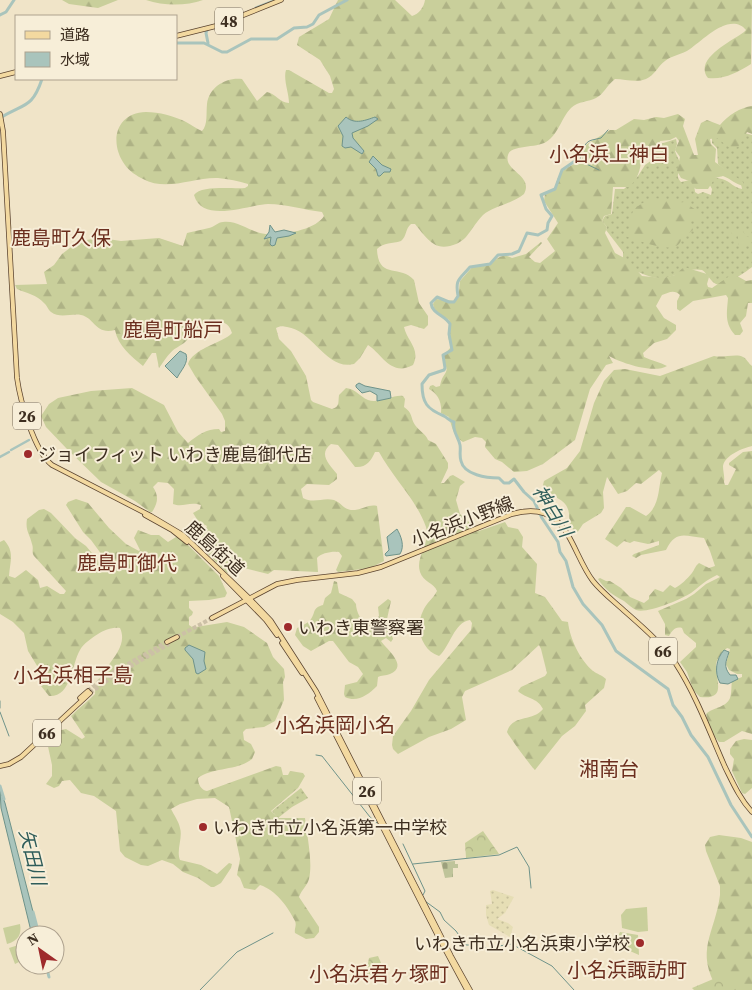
<svg xmlns="http://www.w3.org/2000/svg" width="752" height="990" font-family="'Source Serif 4','Noto Sans JP',serif">
<defs>
<pattern id="farmland-dots" width="8" height="8" patternUnits="userSpaceOnUse" patternTransform="scale(1.25)"><rect width="8" height="8" fill="#e6deb5"/><path d="M2 2h.1M6 6h.1" fill="none" stroke="#c6bf9b" stroke-width="1.8" stroke-linecap="round"/></pattern>
<pattern id="grass-dots" width="8" height="8" patternUnits="userSpaceOnUse" patternTransform="scale(1.25)"><rect width="8" height="8" fill="#c9cf9b"/><path d="M2 2h.1M6 6h.1" fill="none" stroke="#aeb285" stroke-width="1.8" stroke-linecap="round"/></pattern>
<pattern id="forest-firs" width="22" height="20" patternUnits="userSpaceOnUse" patternTransform="scale(1.25)"><rect width="22" height="20" fill="#c9cf9b"/><path d="M5 1l3.5 6h-7zM16 11l3.5 6h-7z" fill="#aeb285"/></pattern>
<pattern id="cemetery-stones" width="16" height="16" patternUnits="userSpaceOnUse" patternTransform="scale(1.25)"><rect width="16" height="16" fill="#bfc49a"/><path d="M2 7V4a2 2 0 0 1 4 0v3zM10 15v-3a2 2 0 0 1 4 0v3z" fill="#9ca07d"/></pattern>
<pattern id="park-crowns" width="20" height="18" patternUnits="userSpaceOnUse" patternTransform="scale(1.25)"><rect width="20" height="18" fill="#c9cf9b"/><path d="M2 6a3 3 0 1 1 6 0M12 15a3 3 0 1 1 6 0" fill="none" stroke="#aeb285"/></pattern>
</defs>
<rect width="100%" height="100%" fill="#f0e4c8"/>
<path fill="url(#farmland-dots)" d="M493,890L514,897L505,913L497,919L508,923L513,927L510,937L489,925L486,915V905L492,904L490,891Z"/>
<g fill="url(#grass-dots)">
<path d="M744,133L752,135V267C746,272 724,287 716,284C710,281 707,273 702,270C689,267 677,276 664,278C652,280 632,270 623,263V252L606,230L607,227L602,221L605,216L612,214L615,189H624L638,176L645,165L652,160L656,154L657,145L676,139L677,144L675,151C676,155 679,159 680,163C681,171 674,175 681,182L690,180L694,183L695,192L698,194L703,192L711,195L712,189L707,180L713,176C716,178 719,178 722,179C730,181 734,188 742,189L741,184L718,164L717,148L712,143V135Z"/>
<path d="M301,788L308,798L292,807L278,818L272,811Z"/>
</g>
<g fill="url(#forest-firs)">
<path d="M62,0H118L98,8L69,4Z"/>
<path d="M146,0H203C186,6 164,6 146,0Z"/>
<path d="M338,0H395L412,16C419,14 424,7 425,0H752L751,64C738,72 724,80 708,78C693,59 732,41 744,32L746,30C730,11 702,41 690,49C682,55 672,55 665,61C658,66 655,75 646,79C636,83 625,79 615,79C607,85 604,94 596,98C589,102 578,101 571,108C561,118 559,134 546,142C537,148 510,145 508,155C503,171 534,175 524,194C512,204 494,206 483,215C476,222 472,230 466,237C459,245 443,250 434,244C427,240 420,230 415,224H411C405,229 407,236 401,241C392,244 384,242 377,249C378,280 400,264 414,280L419,303L428,316V325L424,329L411,325L404,327C407,341 421,349 413,365C391,377 382,354 368,345L360,358L354,364C326,371 313,330 287,327C282,326 280,326 276,328L279,339L291,351L306,376L311,400L313,402L332,409C340,407 338,402 339,395L346,388C356,389 359,396 368,400C379,404 394,394 403,396L405,399L404,407C413,413 410,417 415,425C419,431 426,434 428,440L436,444L448,463V468L441,483H444L450,476L453,475L465,482L460,486L456,500L460,514L479,531L505,522L508,527L518,529L523,537L522,547L537,564L535,593L545,597L562,621L568,622C570,639 580,660 593,671C597,674 602,675 606,679L604,688L585,705L586,711L575,726L562,736L535,770C532,768 508,735 507,732C512,714 533,722 543,709C537,697 526,699 518,691L521,687L545,676L547,673L541,649L539,645L512,670L465,691L462,697L466,720L451,729L429,737L398,754L393,749L392,745L393,736L411,711L429,680L471,630L472,623L470,620C454,622 450,647 439,656C421,650 415,627 423,611C426,603 433,599 437,591C434,583 423,582 420,572C415,557 431,543 426,527C416,499 393,478 379,452H375C371,461 366,468 355,467L338,445L331,444C318,454 329,464 337,474V479L329,485L307,484L301,489L303,498C314,504 323,497 334,500C342,503 344,511 355,510C363,509 369,504 377,506L384,561L370,568L338,572L336,570L342,556L339,552C332,551 321,553 317,558L318,572L274,570L268,574L240,567L234,568L227,573L203,549L206,545L202,539V535L199,534L201,532L205,531L207,526L198,521L193,513L200,509L201,505C189,501 183,508 173,504L174,489L168,483L158,482L153,487C159,496 158,503 152,512H150L135,501L101,482L67,449L46,427L41,416L49,404L58,398L91,391L132,388L164,405L178,432L188,443C198,435 206,429 219,429L221,432L225,431V421L222,414L195,376L188,364C193,349 218,344 230,335L232,333C230,327 228,324 222,322C204,315 195,333 184,343C180,346 175,348 171,352C166,357 163,363 159,368L156,353H152L143,366C131,356 118,346 115,330C95,335 95,318 81,315C72,313 60,319 51,312C48,310 47,305 44,303C37,295 26,293 17,289L15,285L47,284L44,272L54,265L62,254L79,241L101,238L121,241L159,238L183,246L187,233C194,231 202,230 209,228C214,227 218,222 223,222C236,220 248,230 260,233C276,237 315,231 324,216L322,212C304,210 286,204 268,204C248,205 202,224 194,195C201,185 232,189 245,188L248,186V184C239,181 228,179 218,178C193,177 167,192 143,179C137,176 129,171 125,165C109,143 115,113 146,112C159,112 174,116 186,122C192,125 197,129 202,131C208,125 206,113 207,104C209,87 226,77 242,79L257,101L267,92C276,94 280,103 289,103C289,93 283,79 286,70H289L329,93H332L334,89L330,76L320,60L297,45L299,37L329,19Z"/>
<path d="M752,106V134L747,132L739,146L734,149L730,148L717,138L710,139L711,144L716,149L715,162L743,182V186C735,184 731,179 723,176L715,178L708,189H696L692,186V182L681,178L677,171L680,157L675,150L679,141L676,137L670,140L660,141L656,153L641,159C641,170 637,180 629,187H613L611,214L604,216L602,221L607,227L605,233L615,253L628,260L642,276L663,278L675,275L684,267L707,274L709,277L707,284L708,287L712,288L731,275L739,277L746,281L752,280V303H748L746,316L740,323L743,331L740,335H735C724,323 727,312 728,298L726,295L693,301L680,311L677,309V301L680,295C674,289 668,293 662,295L656,306L664,318L676,325V330L667,339L654,343L643,353L644,357C652,361 660,362 667,366C654,374 621,363 609,356L613,363L606,365L590,389L575,440L543,464L527,471L514,472L502,462L495,459L485,447L486,442L482,438L475,437L463,442C453,436 452,427 449,417L441,413C442,402 438,394 429,389L430,386L433,385L436,387L440,386C443,369 452,376 442,357L451,347L448,337L451,325L449,320C442,315 434,313 433,304L436,299L455,301L458,298L460,281L474,265C479,265 485,265 490,263C499,259 501,252 512,258L526,254L541,242L542,243L529,257L535,262L540,263L555,251L547,239L558,223L544,201L545,194L556,187C557,170 569,167 582,160L584,146L610,130H616L634,119L644,120L656,117L664,118L678,114L685,119L683,126L694,155H698L695,139L701,123L707,120L720,125C727,116 741,107 752,106Z"/>
<path d="M653,198C659,199 664,199 671,199C676,200 677,203 684,202L702,214L703,217L698,220L691,219L690,222L693,230C690,233 686,235 683,237C681,239 681,242 679,244C670,254 635,239 625,236L624,233L629,231C631,226 630,223 631,218C632,207 644,202 653,198Z"/>
<path d="M732,224L737,225L735,228V231L742,230L746,236L751,238L752,241L749,246H741L738,244V236L733,235L730,231Z"/>
<path d="M714,356C723,358 737,353 743,357C746,358 749,364 752,366V446C743,448 725,455 723,466C723,472 725,477 724,482L725,485H728L736,469L729,465V463L743,452L752,451V734L742,731L724,742H719C712,734 708,724 706,714C713,707 726,708 730,698C732,692 731,686 732,681L742,677V674H737L729,670L726,664L730,649L727,648C723,652 717,658 716,664C715,680 728,700 700,697L693,690L687,672L680,662L696,647V643L684,633L682,628C675,626 672,631 669,636L665,635V624L658,611L686,599L694,594L706,584L720,577L717,575C706,580 700,586 691,593C682,599 647,614 636,610C632,608 628,604 624,601C614,596 604,589 598,579L600,578L606,581H610L621,588L630,597L644,603L649,599V596L655,589L663,592L670,585L675,588C681,585 687,579 692,573C695,569 695,566 699,563L709,568L715,566L710,551L704,538C684,536 676,530 666,550L641,555L636,558L632,556L634,554L659,545V541L648,544L634,541L630,543L624,541L617,547L605,539L626,507H630L646,516C660,506 658,489 662,473L659,470L641,484L636,483L627,491L618,494L607,477L603,492L604,508L601,513L583,524L577,533L569,526C572,494 555,504 543,485L544,481L567,468L580,451L594,403L604,381L614,370L625,369L660,376Z"/>
<path d="M76,499L88,503L109,528L126,544L139,551L140,550L134,538L138,530L151,535H159L168,542L176,537L181,538L219,576L227,593L225,597L209,600L189,601V608L193,612L192,615L189,617V625L192,627H196L227,622L244,627L267,643L273,657L284,669L285,677L283,682L284,700L275,721L264,727L246,729L243,732L244,740L251,744L255,752L252,759C237,771 213,767 198,778C198,784 201,790 207,791L276,766L281,767L283,775H288L290,771L303,773L305,776L298,788L271,811L279,818H305C307,836 313,862 309,879C307,886 302,889 299,897L319,927V932L314,938L306,939L295,933C294,928 297,926 295,921C288,907 276,890 260,885L255,890L244,888L240,878L237,875L240,859L229,807L215,798L197,799L180,804L171,809C174,815 179,822 180,828C183,838 176,850 180,860L201,865L217,874L229,863L232,864L231,868L221,883L214,887H211L198,878L183,872L173,864L162,860L148,866L141,865L125,857L120,851L116,811L94,796L81,793L70,780L62,781L59,786L54,788L46,784L52,776V765L47,742L57,731L66,729L82,739L85,737L71,716C79,708 87,702 95,694C95,670 131,652 120,628C113,627 104,630 98,634C92,638 83,644 80,650C71,665 72,697 49,696L41,686L39,669L28,651L24,633L13,622L0,614V542L4,540C15,552 10,561 9,576L15,578L26,570L38,580L40,588L47,586L60,594H64L66,591L34,556C31,551 34,550 32,544C30,534 25,531 27,519L39,510L44,509L51,513L75,538L86,546L97,559L104,571L110,566L91,540L83,532L66,505L68,502Z"/>
<path d="M334,581L337,582L339,593L352,599L356,604C356,611 361,622 368,625L375,622L379,616L378,607L388,599L391,601L387,619L393,639L391,642L386,638L381,641C387,650 409,666 390,674C386,676 381,675 378,677L377,686C368,695 357,703 345,697L344,694L345,685L357,682L363,674L358,667L349,662L333,641H329L311,651L303,646L295,635L297,628C301,626 309,623 311,619C316,612 312,608 323,605L325,598L331,593Z"/>
<path d="M744,739L752,740V788L745,794L742,793L732,771L734,759L730,754V749L736,741Z"/>
<path d="M719,835L741,838L752,842V990H718C694,950 715,934 720,895V886L706,851L705,845L710,837Z"/>
</g>
<path fill="url(#cemetery-stones)" d="M455,861V864H458V868H453V877L445,878L441,862Z"/>
<g fill="url(#park-crowns)">
<path d="M483,831L499,854L466,858L465,843Z"/>
<path d="M378,956L388,979L366,974L369,958Z"/>
<path d="M725,974L734,990H694L692,988Z"/>
</g>
<g fill="#c9cf9b">
<path d="M647,907L648,931L638,932L622,928L621,915L626,909Z"/>
<path d="M20,924C22,934 18,941 7,944L3,928Z"/>
<path d="M620,932L638,935L639,955L614,944Z"/>
<path d="M25,943V957L21,961L15,964L9,948Z"/>
</g>
<g fill="#a9c4bc" stroke="#6f938a">
<path d="M346,117C355,125 366,120 375,117L378,119L368,126L352,133L353,138L364,151L362,154L351,147L345,148L342,146L343,136L338,126Z"/>
<path d="M373,156L382,165L391,169L390,172H384L380,176H378L376,169L369,162Z"/>
<path d="M270,225L275,232L284,230L296,233L289,236L277,238L275,245L272,246L270,244L271,237L264,239L269,232Z"/>
<path d="M180,351L186,354C189,363 181,370 177,378L165,366Z"/>
<path d="M359,383L365,386L390,391L391,398L377,401V395L370,391L362,393L356,387V385Z"/>
<path d="M397,529C401,536 405,546 400,554L386,556L385,554L389,550L387,537Z"/>
<path d="M189,645L205,652L204,661L206,669L198,674L196,673L193,659L185,650V648Z"/>
<path d="M724,650L729,652C726,662 723,666 730,675H736L738,679L728,684L720,683C714,672 716,659 724,650Z"/>
<path d="M0,790L5,803L39,935H32L30,927L1,808Z"/>
</g>
<g fill="none" stroke-linecap="round" stroke-linejoin="round">
<g stroke="#6f938a" stroke-width="1">
<path d="M599,170L580,161C581,154 583,142 592,140C595,139 598,139 601,138L608,130"/>
<path d="M0,701V708"/>
<path d="M0,712L9,736"/>
<path d="M316,755L322,756L370,817L377,823"/>
<path d="M403,844L425,891L423,895"/>
<path d="M413,864L499,855L517,847L529,867L531,888"/>
<path d="M425,901L440,912L444,920L456,931L466,945H472L486,948L512,944"/>
<path d="M517,947L552,966L574,990"/>
<path d="M200,990L237,952L273,933"/>
</g>
<g stroke="#a9c4bc" stroke-width="2.5">
<path d="M11,450L29,440"/>
<path d="M0,457L9,452"/>
</g>
<g stroke="#a9c4bc" stroke-width="3">
<path d="M256,8L276,0"/>
<path d="M0,15L6,12L14,0"/>
<path d="M207,30L206,33L208,43"/>
<path d="M176,43H204L222,52H227L251,39H277L294,28L307,27L313,24L319,15L347,0"/>
<path d="M0,118C24,103 32,109 42,79"/>
<path d="M580,161H575L562,170L555,189L541,195L546,209L552,216L548,223L547,230L538,235L527,233L519,251L512,254L498,255L490,264L470,267C459,280 455,279 458,296L454,302H449L437,297L431,303C432,314 445,315 450,324L449,334L452,350L443,355L445,368L444,370L429,375L422,384C422,403 427,409 444,416C448,418 449,421 454,422C452,431 458,436 460,445C461,450 459,455 461,461C464,475 487,478 499,478L504,483H509L514,479L524,492L534,501L542,518L558,542L560,552L566,561L573,587L583,604L602,625L616,651L668,689L673,705L682,717L691,735L708,757L731,805L752,837"/>
<path d="M0,786L4,799"/>
<path d="M33,912L39,935"/>
<path d="M46,965L49,977"/>
</g>
<g stroke="#ccc0a6" stroke-width="4" stroke-dasharray="4 2" stroke-linecap="butt">
<path d="M177,637L212,618"/>
<path d="M88,691L103,678L167,642"/>
<path d="M90,693L115,675L169,644"/>
</g>
<defs>
<g id="major">
<path d="M176,36L216,26L281,0"/>
<path d="M0,76L16,72"/>
<path d="M0,114L3,131L17,378C20,400 34,451 52,465L151,516L183,535L249,598L271,621L316,691L451,956L470,990"/>
<path d="M145,515L172,530L187,542"/>
<path d="M223,576L266,620L277,635"/>
<path d="M212,618L277,584L297,580L358,573L381,567L512,514C568,498 570,551 593,581C601,591 611,599 620,607C640,625 661,642 676,664C696,695 710,733 725,767C733,783 740,799 752,812"/>
<path d="M167,642L177,637"/>
<path d="M282,643L302,673"/>
<path d="M80,698L88,691"/>
<path d="M317,698L439,938L467,990"/>
<path d="M0,766L9,764L21,757L90,693"/>
</g>
</defs>
<use href="#major" stroke="#5b4430" stroke-width="5.5"/>
<use href="#major" stroke="#f3d9a0" stroke-width="4"/>
</g>
<g fill="#9e2a2b" stroke="#f7eed8" stroke-width="2">
<circle cx="28" cy="454" r="5"/>
<circle cx="288" cy="627" r="5"/>
<circle cx="203" cy="827" r="5"/>
<circle cx="640" cy="943" r="5"/>
</g>
<g text-anchor="middle" dominant-baseline="central" stroke-width="4" stroke-linejoin="round" paint-order="stroke">
<g fill="#f7eed8" stroke="#756857" stroke-width="1">
<rect x="215" y="7.5" width="28" height="27" rx="4"/>
<rect x="13" y="402.5" width="28" height="27" rx="4"/>
<rect x="649" y="637.5" width="28" height="27" rx="4"/>
<rect x="33" y="719.5" width="28" height="27" rx="4"/>
<rect x="353" y="777.5" width="28" height="27" rx="4"/>
</g>
<g font-size="16" font-weight="bold" fill="#3d2e20">
<text x="229" y="21">48</text>
<text x="27" y="416">26</text>
<text x="663" y="651">66</text>
<text x="47" y="733">66</text>
<text x="367" y="791">26</text>
</g>
<g font-size="18" fill="#3d2e20" stroke="#f7eed8" text-anchor="start">
<text x="38" y="454">ジョイフィット いわき鹿島御代店</text>
<text x="298" y="627">いわき東警察署</text>
<text x="213" y="827">いわき市立小名浜第一中学校</text>
<text x="630" y="943" text-anchor="end">いわき市立小名浜東小学校</text>
</g>
<g font-size="18" fill="#3d2e20" stroke="#f7eed8">
<text transform="translate(462 521) rotate(-21)">小名浜小野線</text>
<text transform="translate(215 548) rotate(42)">鹿島街道</text>
</g>
<g font-size="19" font-style="italic" fill="#2f5d5a" stroke="#f7eed8">
<text transform="translate(553 511) rotate(58)">神白川</text>
<text transform="translate(33 857) rotate(76)">矢田川</text>
</g>
<g font-size="20" fill="#6b2e1e" stroke="#f7eed8">
<text x="609" y="154">小名浜上神白</text>
<text x="61" y="238">鹿島町久保</text>
<text x="173" y="330">鹿島町船戸</text>
<text x="127" y="563">鹿島町御代</text>
<text x="73" y="675">小名浜相子島</text>
<text x="335" y="725">小名浜岡小名</text>
<text x="609" y="769">湘南台</text>
<text x="627" y="970">小名浜諏訪町</text>
<text x="379" y="974">小名浜君ヶ塚町</text>
</g>
</g>
<rect x="15" y="15" width="162" height="65" fill="#f7eed8" stroke="#ada18e"/>
<rect x="25" y="31" width="25" height="8" fill="#f3d9a0" stroke="#ada18e"/>
<text x="60" y="40" font-size="15" fill="#3d2e20">道路</text>
<rect x="25" y="52" width="25" height="15" fill="#a9c4bc" stroke="#ada18e"/>
<text x="60" y="65" font-size="15" fill="#3d2e20">水域</text>
<g transform="translate(40 950) rotate(327)"><circle r="24" fill="#f7eed8" stroke="#ada18e"/>
<path d="M0-4L9 19L0 12L-9 19Z" fill="#9e2a2b"/>
<text y="-8" font-size="14" font-weight="bold" text-anchor="middle" fill="#3d2e20">N</text>
</g>
</svg>
